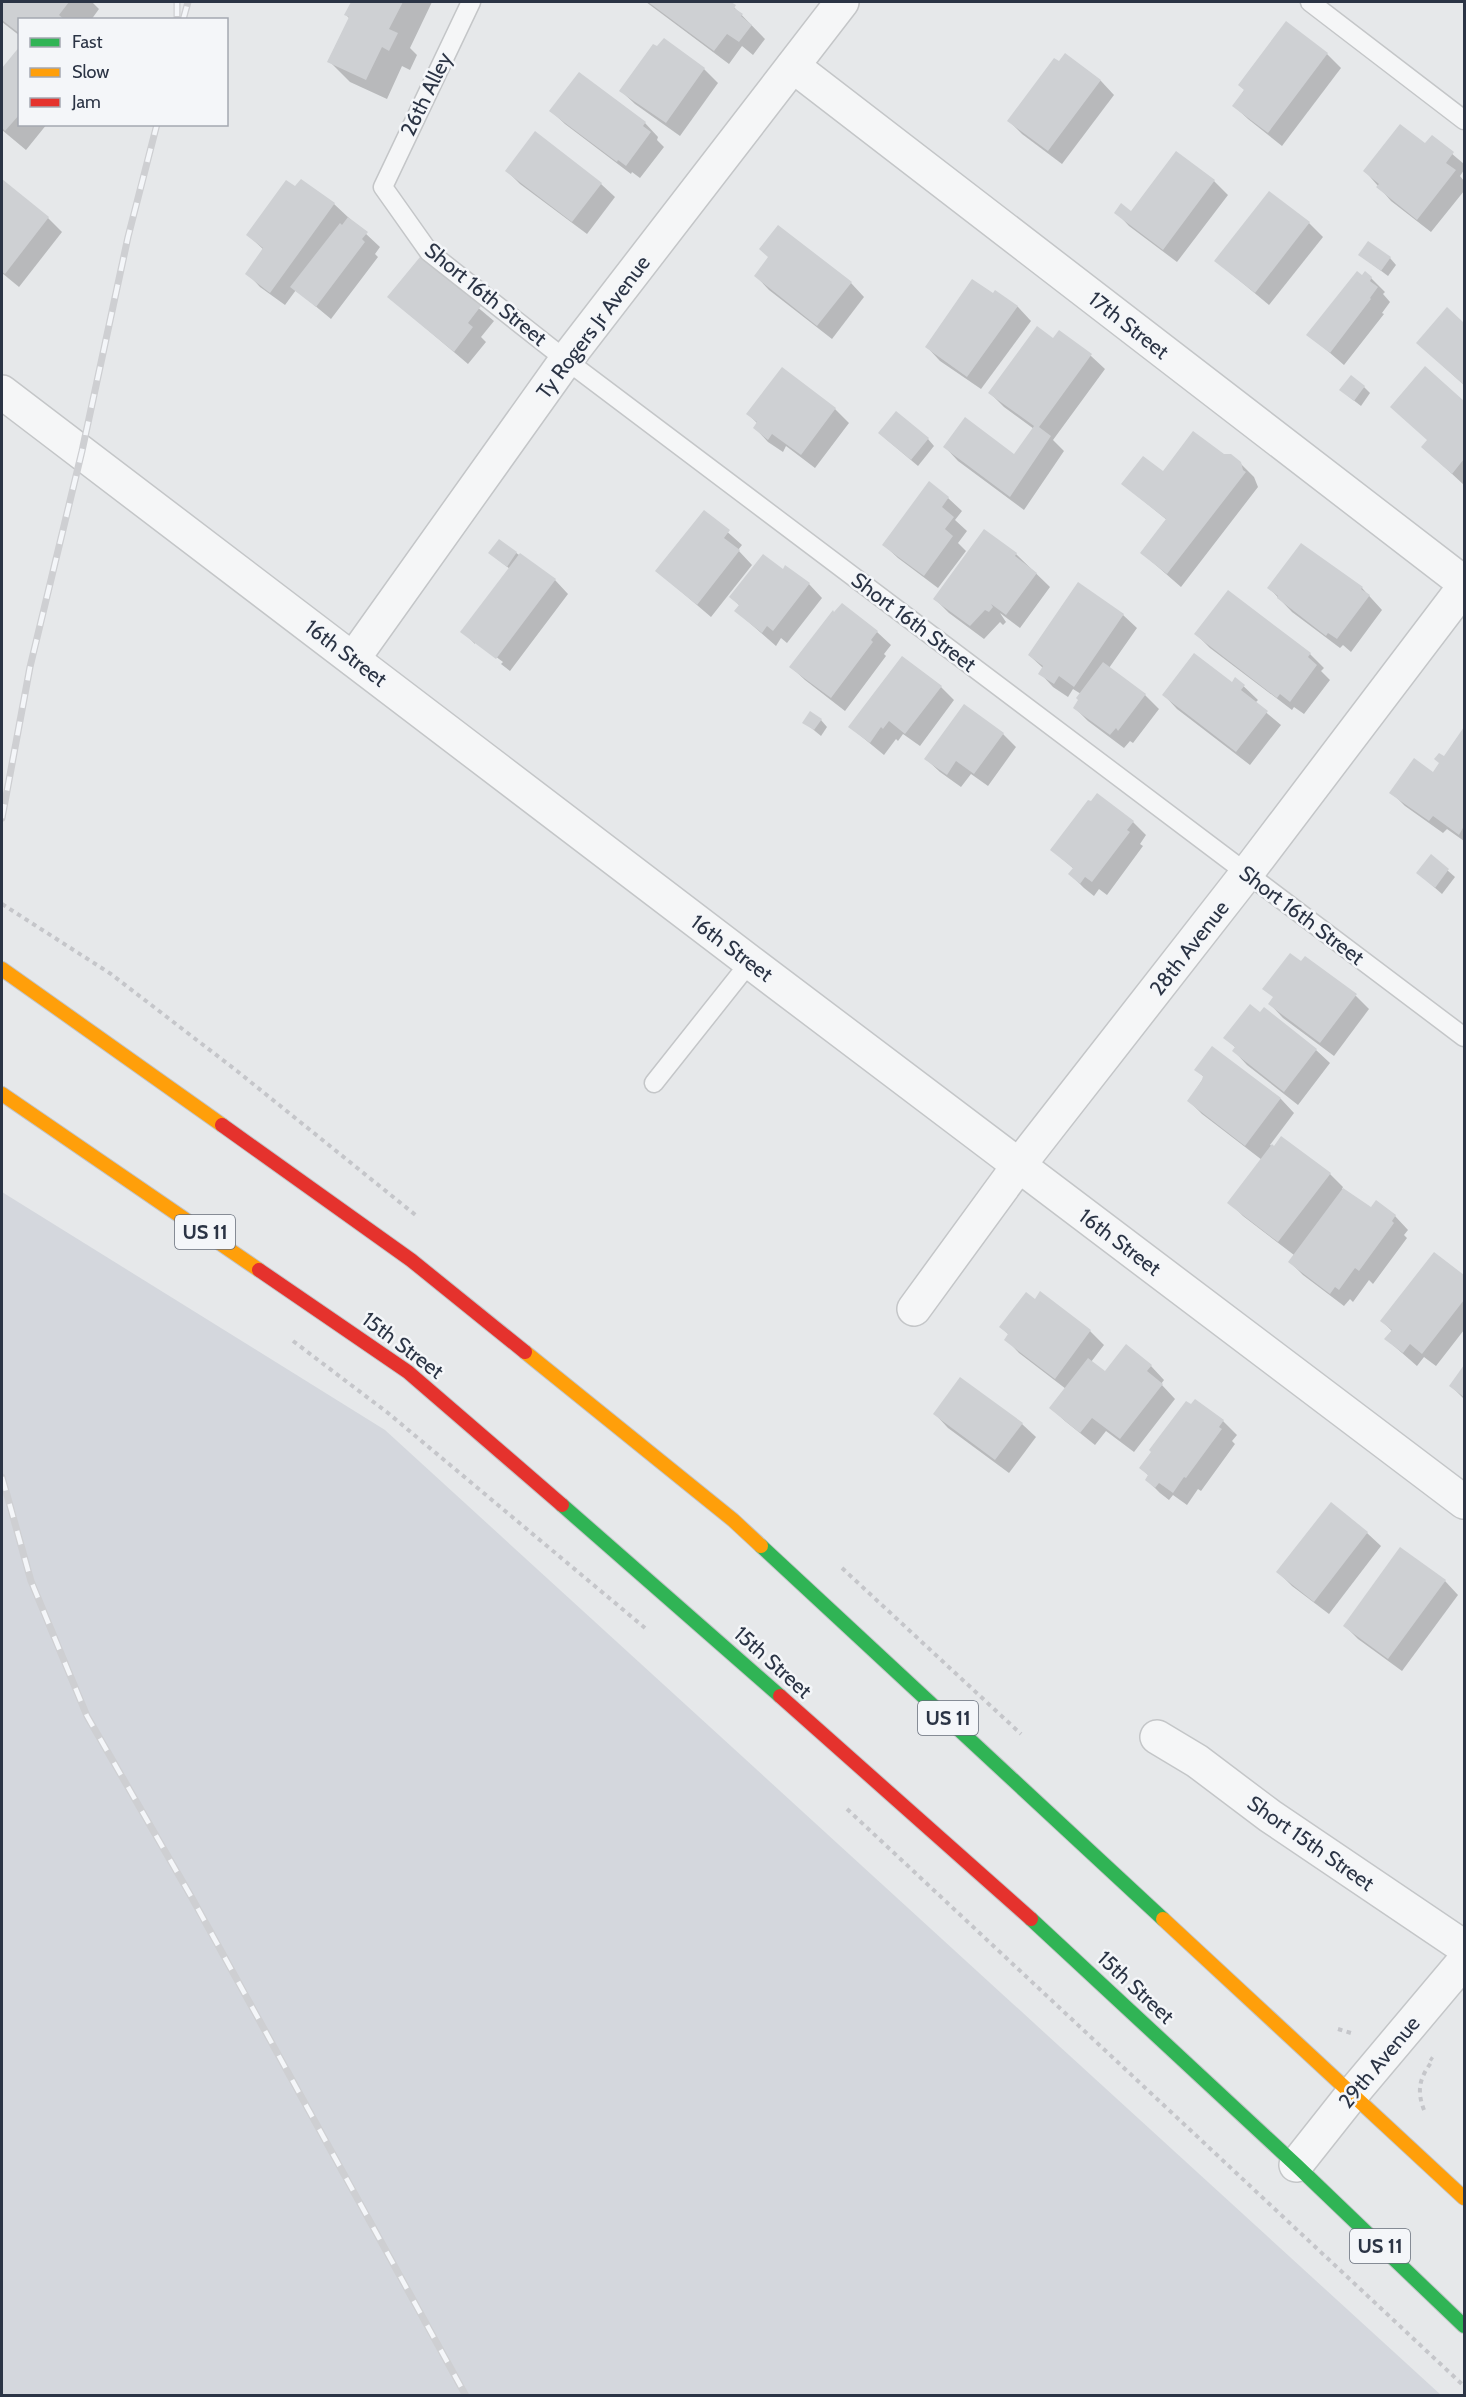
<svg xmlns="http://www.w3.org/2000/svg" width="1466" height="2397" font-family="Cabin,sans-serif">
<rect width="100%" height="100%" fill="#e6e8ea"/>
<path fill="#d4d7dd" d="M2,1192L385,1430L1441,2395H2Z"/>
<g fill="#0003">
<path d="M2,2H92L99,9L91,20H20V36L2,22Z"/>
<path d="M353,2H432L410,48L417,55L410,70L402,66L387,99L350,82L329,61L350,19L346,15Z"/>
<path d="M646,2H729L765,39L753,55L742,46L729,64Z"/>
<path d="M1287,23L1327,54L1341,68L1282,146L1248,119L1234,106Z"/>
<path d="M20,48V124H47L26,150L2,130V70Z"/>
<path d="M1066,55L1101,81L1114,95L1062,164L1022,134L1009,121Z"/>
<path d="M704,69L718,83L680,136L635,104L621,91Z"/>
<path d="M579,74L645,123L658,137L657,140L664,147L640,178L632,172L631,174L565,124L551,111Z"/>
<path d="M1432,137L1464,164V170L1460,176L1464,181V191L1431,232L1391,201L1365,171L1425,145Z"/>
<path d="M1176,153L1214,181L1228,195L1177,262L1129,226L1116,212L1131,213Z"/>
<path d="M507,171L601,184L615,197L587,234L520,184Z"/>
<path d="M2,181L48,218L62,232L19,287L2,273Z"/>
<path d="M295,189L334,204L380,247L375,254L378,257L331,319L296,290L285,305L260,287L247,273L264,250L248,235Z"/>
<path d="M1309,223L1323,237L1269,305L1216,261Z"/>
<path d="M1360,255L1390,258L1396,265L1388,276Z"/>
<path d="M420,259L494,321L481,337L486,342L468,364L389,297Z"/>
<path d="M756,276L851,283L864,297L832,339L769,290Z"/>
<path d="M1362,277L1371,278L1385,292L1383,294L1390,302L1382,313L1384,314L1344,365L1308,334Z"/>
<path d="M996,292L1018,307L1031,321L981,389L940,361L927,347Z"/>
<path d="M1447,309L1464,325V385L1418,343Z"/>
<path d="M1060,332L1091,356L1105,369L1053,440L1064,451L1024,510L958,461L945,447L1015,456L1034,429L1004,407L990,393L1053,340Z"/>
<path d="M1425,368L1464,403V485L1423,447L1428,441Z"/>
<path d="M782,369L835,409L849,423L815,468L786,446L783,452L768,442L755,428L758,424L748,414Z"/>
<path d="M1364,387L1370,393L1361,406L1348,396Z"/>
<path d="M886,439H928L934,446L918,466Z"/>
<path d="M1224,456L1240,463L1254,477L1258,487L1181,587L1142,553L1167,520L1123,484Z"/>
<path d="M948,498L962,511L955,520L967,531L958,543L966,551L938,588L898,558L884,545Z"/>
<path d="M705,512L742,545L738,550L752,565L711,617L657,571Z"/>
<path d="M499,541L555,580L568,594L510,671L501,664L503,662L475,641V644L462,631L510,569L497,559Z"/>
<path d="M1016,554L1050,587L1020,628L1000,613L1006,622L1003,625L1000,622L984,639L949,613L935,599Z"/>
<path d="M783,571L809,584L822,598L787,643L781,638L776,646L736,611L740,606L731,597Z"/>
<path d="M1269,588H1362L1382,610L1351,652L1343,645L1340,648L1292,612Z"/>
<path d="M1228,592L1310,654L1324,668L1321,671L1330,680L1304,714L1294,707L1292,710L1210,648L1196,634Z"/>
<path d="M1123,615L1137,628L1109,668L1145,695L1159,709L1133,743L1130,741L1124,748L1088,721L1075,708L1081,694L1073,689L1068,697L1053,687L1040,673L1043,668L1029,655Z"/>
<path d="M877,632L891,645L884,654L886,656L845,711L805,680L791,667Z"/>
<path d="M1236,679L1258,700L1255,703L1281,725L1250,765L1177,709L1164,695L1232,684Z"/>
<path d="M941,687L954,700L920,746L903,734L898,741L896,739L884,755L850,727Z"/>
<path d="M821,720L827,727L821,736L804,722Z"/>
<path d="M1464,730V841L1447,829L1443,833L1405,806L1391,792L1433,774Z"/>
<path d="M1003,734L1016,747L988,786L971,774L961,787L940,772L926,759Z"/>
<path d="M1133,822L1146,835L1140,844L1143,846L1107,895L1099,889L1094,896L1084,888L1070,874L1074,869L1052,850Z"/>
<path d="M1431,856L1455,877L1442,894L1418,873Z"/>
<path d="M1356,996L1369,1009L1334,1056L1283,1018L1270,1004L1274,998Z"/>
<path d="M1260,1014L1316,1050L1330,1063L1298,1105L1247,1065L1234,1051L1236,1048L1225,1038Z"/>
<path d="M1212,1048L1281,1099L1294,1113L1270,1145L1330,1174L1343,1187L1342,1189L1371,1209L1395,1216L1408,1230L1404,1235L1407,1238L1373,1284L1369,1280L1353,1302L1350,1299L1344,1306L1303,1275L1290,1262L1294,1255L1243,1216L1229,1202L1262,1160L1202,1114L1189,1101L1204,1077L1196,1070Z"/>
<path d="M1434,1254L1464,1277V1330L1436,1366L1424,1357L1417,1366L1386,1339L1392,1331L1382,1321Z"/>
<path d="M1041,1293L1090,1331L1104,1345L1091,1362L1105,1373L1151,1366L1164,1380L1161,1384L1175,1399L1134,1452L1106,1431L1095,1445L1065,1421L1051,1408L1066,1389L1019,1353L1006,1339L1009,1335L1001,1327L1036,1301Z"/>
<path d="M1464,1368V1399L1451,1386Z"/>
<path d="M1195,1401L1223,1421L1237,1435L1232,1441L1235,1444L1201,1491L1198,1489L1187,1505L1173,1495L1169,1500L1160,1493L1147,1480L1149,1476L1141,1468Z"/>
<path d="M935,1414L1022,1424L1036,1437L1009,1473L948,1428Z"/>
<path d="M1367,1533L1381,1546L1329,1614L1292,1586L1278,1572Z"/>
<path d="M1445,1581L1458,1595L1402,1671L1358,1639L1345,1626Z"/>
</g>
<g fill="#ced0d3">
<path d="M2,2H69L59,15L65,20H20V34L2,20Z"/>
<path d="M351,2H403L389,29L398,33L389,51L382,47L366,80L327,62L349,17L344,15Z"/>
<path d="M648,2H731L736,5L734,8L743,14L741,16L752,25L739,42L727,34L714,51Z"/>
<path d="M1286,21L1328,53L1268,133L1232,106L1244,90L1238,85Z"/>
<path d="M664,38L705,68L666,123L619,91L653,44L657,46Z"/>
<path d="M20,46V114L5,131L2,128V68Z"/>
<path d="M1065,53L1101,80L1048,151L1007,121L1054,58L1059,61Z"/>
<path d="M579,72L646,122L643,126L651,132L626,166L618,160L617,162L549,111Z"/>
<path d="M1400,124L1425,143L1432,135L1454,152L1446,163L1456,170L1417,220L1376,187L1379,184L1363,171Z"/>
<path d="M535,131L602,183L572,222L505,171Z"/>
<path d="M1176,151L1215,180L1163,250L1114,213L1121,203L1131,211Z"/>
<path d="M2,179L49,217L5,274L2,272Z"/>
<path d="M301,179L335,203L270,293L245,274L263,248L246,235L286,180L295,186Z"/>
<path d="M1269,191L1310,222L1255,293L1214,261Z"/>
<path d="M348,217L368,232L362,239L365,242L316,307L290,287L340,223L342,225Z"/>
<path d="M778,225L852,282L817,326L754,276L768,257L759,249Z"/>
<path d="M1368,241L1391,257L1381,271L1358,255Z"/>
<path d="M420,257L481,306L468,323L473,327L454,352L387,297Z"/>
<path d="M1357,271L1362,275L1365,271L1372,277L1370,281L1378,287L1370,298L1371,299L1330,353L1306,335Z"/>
<path d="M972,279L993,293L995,290L1018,306L967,377L925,347Z"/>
<path d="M1447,307L1464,323V385L1416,343Z"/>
<path d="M1037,326L1053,338L1059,330L1092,354L1039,427L1051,436L1010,497L943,447L965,417L1014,454L1034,426L988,393Z"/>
<path d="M1425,366L1464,401V459L1452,474L1421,447L1427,440L1390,407Z"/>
<path d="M782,367L836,408L801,455L772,434L768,440L753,428L757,422L746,414Z"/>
<path d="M1351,375L1365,386L1354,401L1339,390Z"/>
<path d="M896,411L929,438L911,460L878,433Z"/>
<path d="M1193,431L1224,454H1231L1241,462L1243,470L1246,472L1167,574L1140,553L1166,519L1121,484L1143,456L1163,471Z"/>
<path d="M929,481L949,497L942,507L954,517L945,529L953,536L924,576L882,545Z"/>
<path d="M704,510L730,530L724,538L740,550L697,605L655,571Z"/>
<path d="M984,529L1017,553L1015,556L1037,573L1006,615L991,604L993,607L989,612L985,610L970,626L933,599Z"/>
<path d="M499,539L517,552L507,567L488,553Z"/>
<path d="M1301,543L1363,587L1361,589L1370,595L1337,639L1328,633L1326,636L1277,598L1278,596L1267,588Z"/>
<path d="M520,553L556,579L496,659L460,632Z"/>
<path d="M763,554L783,569L785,565L810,583L773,631L767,626L762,633L734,611L739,605L729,597Z"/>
<path d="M1078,582L1124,614L1074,687L1059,676L1054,684L1038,674L1043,666L1028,655Z"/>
<path d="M1228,590L1311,653L1308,657L1317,665L1290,702L1280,694L1277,698L1194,634Z"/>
<path d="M842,603L878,631L871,640L873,642L831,698L789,667L833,610L834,612Z"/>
<path d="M1194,653L1232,682L1235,677L1245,685L1241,690L1268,711L1236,752L1162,695Z"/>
<path d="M902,656L942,686L905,734L889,721L883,729L881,727L870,743L848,727Z"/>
<path d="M1103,662L1146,694L1118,731L1116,728L1110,735L1073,708L1078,700L1076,698Z"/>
<path d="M964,704L1004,733L974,774L956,761L947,775L924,759Z"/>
<path d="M810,711L822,719L814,730L802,723Z"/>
<path d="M1464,727V826L1459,835L1433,816L1429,821L1389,793L1414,758L1433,772L1439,763L1434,759L1439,753L1444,756Z"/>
<path d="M1097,793L1134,821L1127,830L1130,832L1092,882L1085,877L1080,884L1068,874L1073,868L1050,850L1088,800L1091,801Z"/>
<path d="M1431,854L1449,869L1435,888L1416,873Z"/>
<path d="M1290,953L1301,961L1305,956L1357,994L1320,1043L1268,1004L1273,997L1262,989Z"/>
<path d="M1250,1004L1260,1012L1264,1007L1317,1049L1284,1092L1232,1051L1235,1047L1223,1038Z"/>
<path d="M1212,1046L1281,1098L1245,1146L1187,1101L1202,1080L1203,1076L1194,1070Z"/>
<path d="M1281,1136L1331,1173L1278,1242L1227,1203L1272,1144L1274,1146Z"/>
<path d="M1343,1188L1371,1207L1376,1200L1396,1215L1392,1221L1394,1223L1359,1271L1355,1268L1339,1290L1335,1287L1330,1294L1288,1262Z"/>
<path d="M1434,1252L1464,1275V1300L1422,1354L1410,1344L1403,1353L1384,1339L1392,1330L1380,1321Z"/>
<path d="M1040,1291L1091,1330L1055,1379L1004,1340L1008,1334L999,1327L1026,1292L1035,1299Z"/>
<path d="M1126,1344L1152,1365L1147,1371L1163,1384L1120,1439L1092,1418L1080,1433L1049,1408L1088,1358L1105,1371Z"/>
<path d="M1464,1365V1397L1449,1386Z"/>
<path d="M960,1377L1023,1423L995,1460L933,1414Z"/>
<path d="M1195,1399L1224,1420L1219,1427L1222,1429L1186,1478L1184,1477L1173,1493L1159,1483L1155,1488L1145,1480L1148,1475L1139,1468L1151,1452L1149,1450L1186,1401L1191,1404Z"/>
<path d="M1331,1502L1368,1532L1314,1602L1276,1572Z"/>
<path d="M1400,1547L1446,1580L1388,1659L1343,1626Z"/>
</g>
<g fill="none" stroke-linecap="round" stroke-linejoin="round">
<defs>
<g id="lane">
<path d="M471,2L383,187L429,252L566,360L1464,1037"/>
<path d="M1310,2L1464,120"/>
<path d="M654,1083L750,962"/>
</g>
<g id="street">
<path d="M793,66L1464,583"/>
<path d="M2,392L750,962L1464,1502"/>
<path d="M353,659L566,360L842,2"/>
<path d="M914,1309L1019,1165L1247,873L1464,587"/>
<path d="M1157,1737L1197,1761L1270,1816L1464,1947"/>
<path d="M1296,2165L1353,2093L1464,1961"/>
</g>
<g id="fast">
<path d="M562,1505L780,1696"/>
<path d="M761,1546L1163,1919"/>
<path d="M1031,1919L1296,2165L1464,2326"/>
</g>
<g id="slow">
<path d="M2,969L222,1125"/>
<path d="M2,1094L259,1270"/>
<path d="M525,1352L733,1520L761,1546"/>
<path d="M1163,1919L1464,2198"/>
</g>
<g id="jam">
<path d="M222,1125L411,1260L525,1352"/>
<path d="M259,1270L408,1372L562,1505"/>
<path d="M780,1696L1031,1919"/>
</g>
</defs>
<use href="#lane" stroke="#c4c6c8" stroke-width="21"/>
<use href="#street" stroke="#c4c6c8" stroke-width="36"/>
<use href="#fast" stroke="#c2c5c8" stroke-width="16"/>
<use href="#slow" stroke="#c2c5c8" stroke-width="16"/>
<use href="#jam" stroke="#c2c5c8" stroke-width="16"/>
<g stroke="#c5c6ca" stroke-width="4" stroke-dasharray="4.5 4.5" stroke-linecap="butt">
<path d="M2,904L111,974L237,1071L418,1217"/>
<path d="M293,1341L388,1413L645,1628"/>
<path d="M842,1568L1021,1734"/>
<path d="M847,1809L1464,2386"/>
<path d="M1338,2029L1354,2034"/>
<path d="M1424,2110C1416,2089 1420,2077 1433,2060L1430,2058"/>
</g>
<use href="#lane" stroke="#f5f6f7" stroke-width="18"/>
<use href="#street" stroke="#f5f6f7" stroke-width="33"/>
<use href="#fast" stroke="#30b455" stroke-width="14"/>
<use href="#slow" stroke="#ff9f0a" stroke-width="14"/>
<use href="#jam" stroke="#e5322d" stroke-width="14"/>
<defs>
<g id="rail">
<path d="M177,2V20"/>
<path d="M183,20L188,2"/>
<path d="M2,818L30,667L82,451L128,237L157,124"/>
<path d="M2,1477L31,1581L87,1716L192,1898L466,2396"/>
</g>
</defs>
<use href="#rail" stroke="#cecfd2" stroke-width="7"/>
<use href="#rail" stroke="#f4f6f9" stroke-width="4.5" stroke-dasharray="14" stroke-linecap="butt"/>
</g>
<g text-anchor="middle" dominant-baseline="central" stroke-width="5" stroke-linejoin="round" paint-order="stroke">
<g fill="#f4f6f9" stroke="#676e7b" stroke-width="1.5">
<rect x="175" y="1215" width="60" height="34" rx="4.5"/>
<rect x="918" y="1701" width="60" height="34" rx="4.5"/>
<rect x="1350" y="2229" width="60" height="34" rx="4.5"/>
</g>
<g font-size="20" font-weight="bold" fill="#2b3445">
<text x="205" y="1232">US 11</text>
<text x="948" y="1718">US 11</text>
<text x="1380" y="2246">US 11</text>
</g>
<g font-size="21" fill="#2b3445" stroke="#f4f6f9">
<text transform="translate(426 94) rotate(-64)">26th Alley</text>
<text transform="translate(486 294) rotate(39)">Short 16th Street</text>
<text transform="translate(1129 325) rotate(38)">17th Street</text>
<text transform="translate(593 327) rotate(-53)">Ty Rogers Jr Avenue</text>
<text transform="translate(914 622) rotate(37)">Short 16th Street</text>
<text transform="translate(346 653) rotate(37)">16th Street</text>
<text transform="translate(1302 915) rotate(37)">Short 16th Street</text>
<text transform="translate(732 948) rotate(37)">16th Street</text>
<text transform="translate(1189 948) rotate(-52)">28th Avenue</text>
<text transform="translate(1120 1242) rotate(37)">16th Street</text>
<text transform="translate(403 1345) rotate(37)">15th Street</text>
<text transform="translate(773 1662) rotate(42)">15th Street</text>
<text transform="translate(1311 1843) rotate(35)">Short 15th Street</text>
<text transform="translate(1136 1987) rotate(43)">15th Street</text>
<text transform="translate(1379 2062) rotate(-50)">29th Avenue</text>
</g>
</g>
<rect width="1466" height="2397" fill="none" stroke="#2b3445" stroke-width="6"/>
<rect x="18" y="18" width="210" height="108" fill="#f4f6f9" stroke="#a4a8b1" stroke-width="1.5"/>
<rect x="30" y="38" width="30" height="9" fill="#30b455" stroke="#a4a8b1" stroke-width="1.5"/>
<text x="72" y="48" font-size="18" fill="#2b3445">Fast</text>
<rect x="30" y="68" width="30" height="9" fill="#ff9f0a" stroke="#a4a8b1" stroke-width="1.5"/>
<text x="72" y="78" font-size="18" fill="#2b3445">Slow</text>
<rect x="30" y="98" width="30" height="9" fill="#e5322d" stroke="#a4a8b1" stroke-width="1.5"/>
<text x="72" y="108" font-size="18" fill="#2b3445">Jam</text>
</svg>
